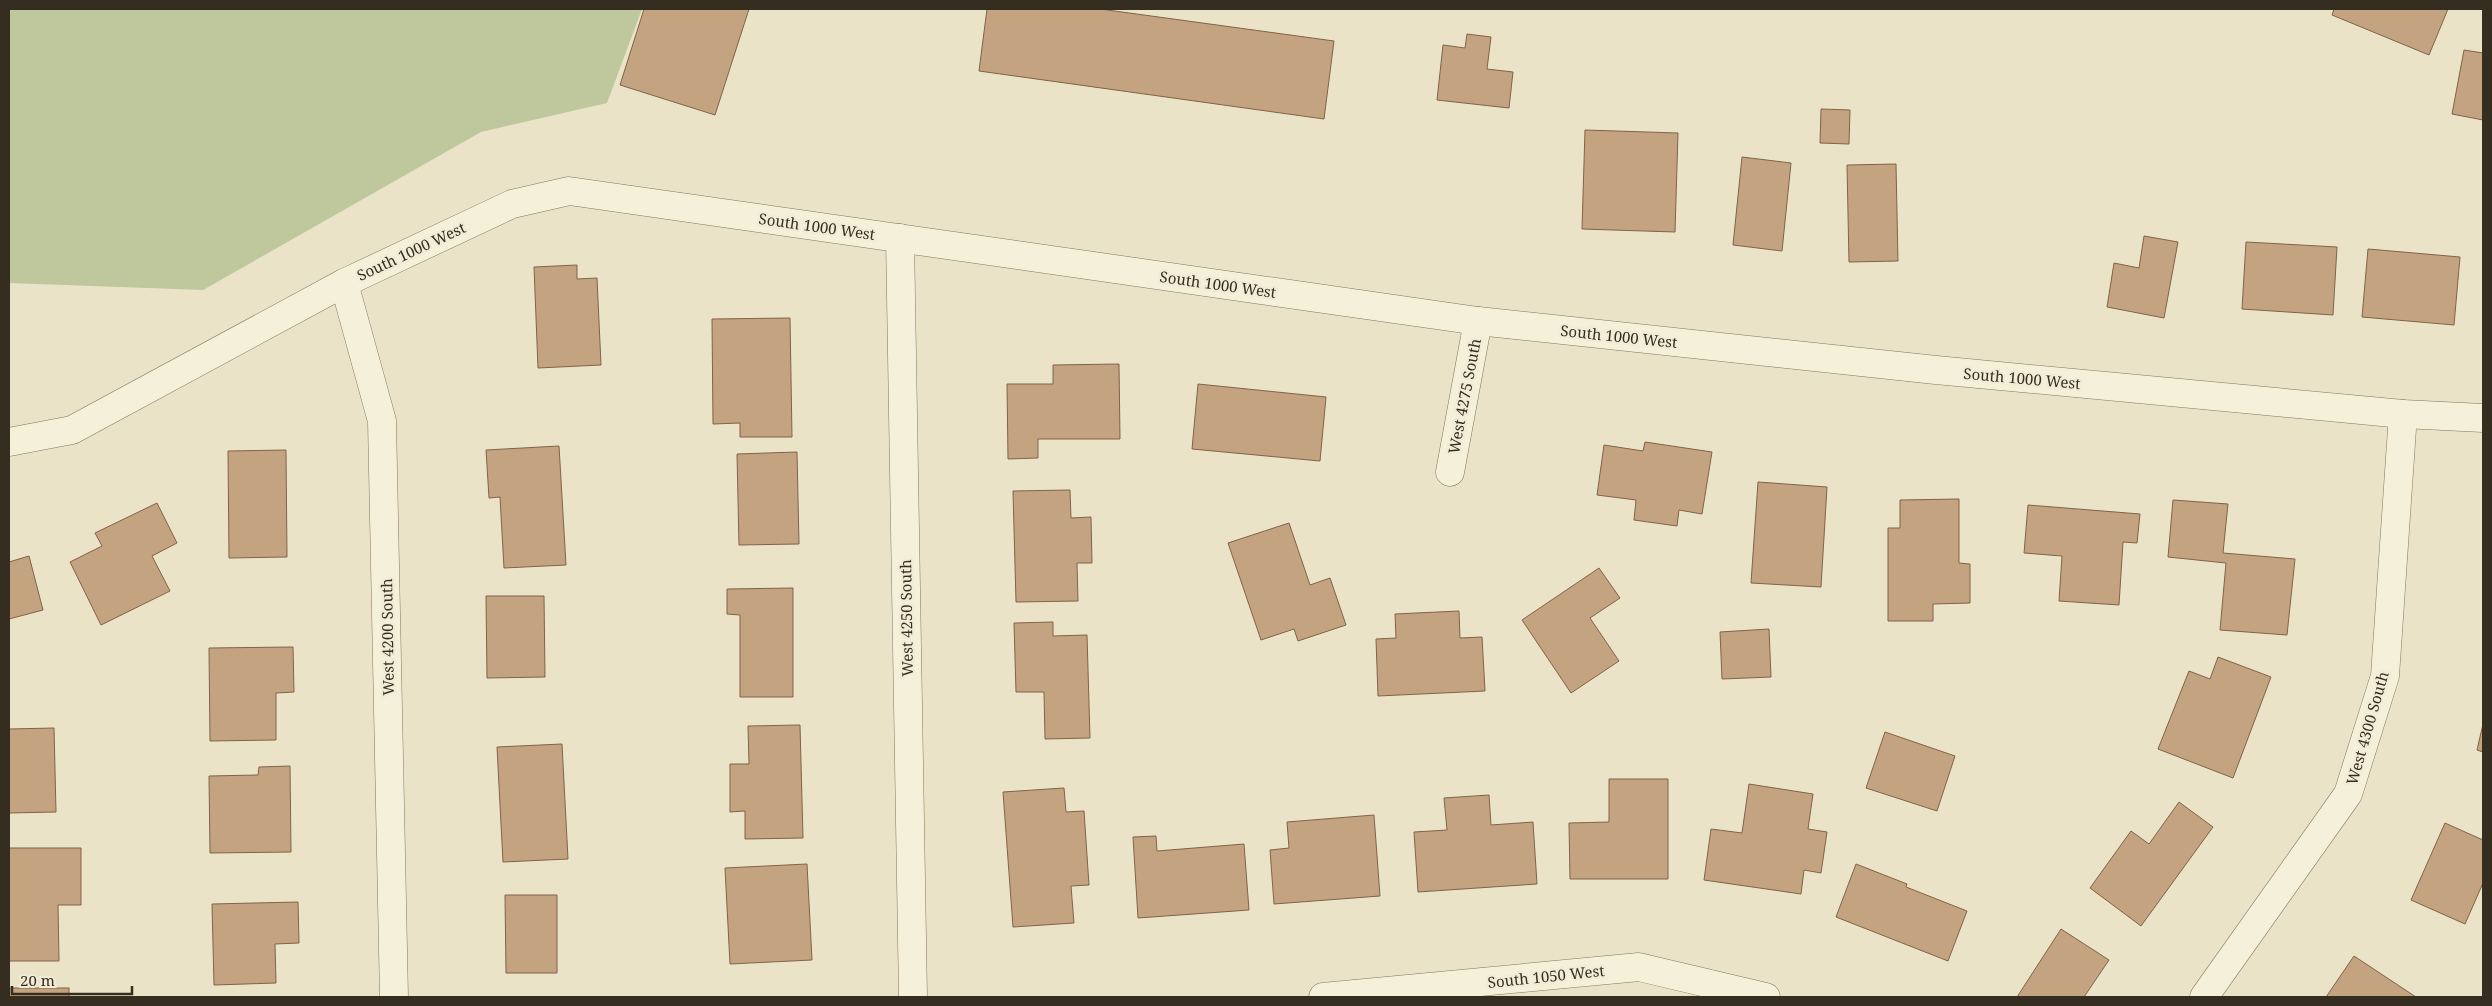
<svg xmlns="http://www.w3.org/2000/svg" width="2492" height="1006" font-family="'Noto Serif',serif">
<rect width="100%" height="100%" fill="#eae3c8"/>
<path fill="#bfc79c" d="M9,9H642L607,103L481,132L203,290L9,283Z"/>
<g fill="#c4a381" stroke="#816347">
<path d="M644,9H749L715,115L620,85Z"/>
<path d="M987,9H1100L1334,41L1324,119L979,71Z"/>
<path d="M2334,9H2448L2429,55L2332,15Z"/>
<path d="M1467,34L1491,37L1487,69L1513,72L1509,108L1437,100L1443,45L1465,48Z"/>
<path d="M2464,50L2483,53V120L2452,114Z"/>
<path d="M1821,109L1850,110L1849,144L1820,143Z"/>
<path d="M1585,130L1678,133L1675,232L1582,229Z"/>
<path d="M1742,157L1791,163L1782,251L1733,245Z"/>
<path d="M1896,164L1898,261L1849,262L1847,165Z"/>
<path d="M2144,236L2178,242L2164,318L2107,307L2114,263L2139,268Z"/>
<path d="M2246,242L2337,247L2333,315L2242,309Z"/>
<path d="M2368,249L2460,257L2454,325L2362,317Z"/>
<path d="M577,265V279L597,278L601,365L538,368L534,267Z"/>
<path d="M790,318L792,437H740V423L713,424L712,319Z"/>
<path d="M1119,364L1120,439H1038V458L1008,459L1007,384H1053V365Z"/>
<path d="M1198,384L1326,397L1320,461L1192,449Z"/>
<path d="M1645,442L1712,452L1702,514L1679,510L1677,526L1634,520L1636,500L1597,495L1604,445L1643,451Z"/>
<path d="M559,446L566,565L504,568L500,497L489,498L486,450Z"/>
<path d="M286,450L287,557L229,558L228,451Z"/>
<path d="M797,452L799,544L739,545L737,454Z"/>
<path d="M1758,482L1827,487L1821,587L1751,583Z"/>
<path d="M1070,490L1071,518L1091,517L1092,563H1077L1078,601L1016,602L1013,491Z"/>
<path d="M1959,499V563L1970,564V603L1933,604V621H1888V528H1900V500Z"/>
<path d="M2173,500L2228,504L2223,553L2295,559L2287,635L2220,630L2226,563L2168,557Z"/>
<path d="M157,503L177,543L152,556L170,591L101,625L70,562L102,546L95,533Z"/>
<path d="M2028,505L2140,514L2137,543L2123,542L2119,605L2059,601L2062,556L2024,553Z"/>
<path d="M1289,523L1310,585L1330,578L1346,625L1298,641L1294,629L1261,640L1228,543Z"/>
<path d="M29,556L43,610L9,619V562Z"/>
<path d="M1599,568L1620,598L1590,618L1619,661L1571,693L1522,620Z"/>
<path d="M793,588V697H740V615L727,614V589Z"/>
<path d="M486,596H544L545,677L487,678Z"/>
<path d="M1459,611L1460,638L1482,637L1485,691L1378,696L1376,639L1396,638L1395,614Z"/>
<path d="M1053,622V636L1087,635L1090,738L1045,739L1044,692H1016L1014,623Z"/>
<path d="M1769,629L1771,677L1722,679L1720,632Z"/>
<path d="M293,647L294,692L276,693V740L210,741L209,648Z"/>
<path d="M2218,657L2271,677L2233,778L2158,749L2189,671L2210,679Z"/>
<path d="M2483,724V752L2477,750Z"/>
<path d="M800,725L803,838L745,839V811L730,812V764H749L748,726Z"/>
<path d="M54,728L56,812L9,813V729Z"/>
<path d="M1885,732L1955,756L1937,811L1866,788Z"/>
<path d="M562,744L568,859L503,862L497,747Z"/>
<path d="M290,766L291,852L210,853L209,776L258,775L259,767Z"/>
<path d="M1609,779H1668V879H1570L1569,823L1609,822Z"/>
<path d="M1749,784L1813,794L1808,829L1827,832L1821,873L1804,870L1801,894L1704,880L1711,829L1742,833Z"/>
<path d="M1064,788L1066,812L1084,811L1089,885L1071,886L1074,923L1013,927L1003,792Z"/>
<path d="M1489,795L1491,825L1533,822L1537,884L1418,892L1414,832L1447,830L1444,798Z"/>
<path d="M2179,802L2213,827L2141,926L2090,888L2131,831L2149,844Z"/>
<path d="M1374,815L1380,896L1274,904L1270,850L1289,848L1287,822Z"/>
<path d="M2445,823L2483,840V883L2465,924L2411,900Z"/>
<path d="M1156,836L1157,851L1244,844L1249,910L1138,918L1133,837Z"/>
<path d="M9,848H81V905H58L59,961H9Z"/>
<path d="M807,864L812,960L730,964L725,868Z"/>
<path d="M1856,864L1907,884L1906,887L1967,911L1948,961L1836,917Z"/>
<path d="M505,895H557V973H506Z"/>
<path d="M298,902L299,943L275,944L276,983L214,985L212,904Z"/>
<path d="M2061,929L2109,960L2084,997H2017Z"/>
<path d="M2354,956L2416,997H2326Z"/>
<rect x="9" y="988" width="60" height="9"/>
</g>
<g fill="none" stroke-linecap="round" stroke-linejoin="round">
<defs>
<g id="minor">
<path d="M900,238L913,997"/>
<path d="M344,283L382,421L394,997"/>
<path d="M9,442L72,430L344,283L512,204L569,191L1478,321L1936,370L2403,414L2483,418"/>
<path d="M1450,472L1478,321"/>
<path d="M1323,997L1639,967L1766,997"/>
<path d="M2204,997L2348,794L2385,676L2403,414"/>
</g>
</defs>
<use href="#minor" stroke="#84765f" stroke-width="29"/>
<use href="#minor" stroke="#f5f0da" stroke-width="28"/>
</g>
<g text-anchor="middle" dominant-baseline="central" stroke-width="5" stroke-linejoin="round" paint-order="stroke">
<g font-size="15" fill="#362d21" stroke="#f2ecd6">
<text transform="translate(817 226) rotate(8)">South 1000 West</text>
<text transform="translate(411 251) rotate(-25)">South 1000 West</text>
<text transform="translate(1218 284) rotate(8)">South 1000 West</text>
<text transform="translate(1619 336) rotate(6)">South 1000 West</text>
<text transform="translate(2022 378) rotate(5)">South 1000 West</text>
<text transform="translate(1464 396) rotate(-79)">West 4275 South</text>
<text transform="translate(906 618) rotate(-91)">West 4250 South</text>
<text transform="translate(387 637) rotate(-91)">West 4200 South</text>
<text transform="translate(2367 728) rotate(-74)">West 4300 South</text>
<text transform="translate(1546 976) rotate(-6)">South 1050 West</text>
</g>
</g>
<rect width="2492" height="1006" fill="none" stroke="#362d21" stroke-width="20"/>
<path d="M12 986v8h120v-8" fill="none" stroke="#362d21" stroke-width="2.5"/>
<text x="20" y="986" font-size="15" fill="#362d21" stroke="#f2ecd6" stroke-width="4" paint-order="stroke">20 m</text>
</svg>
